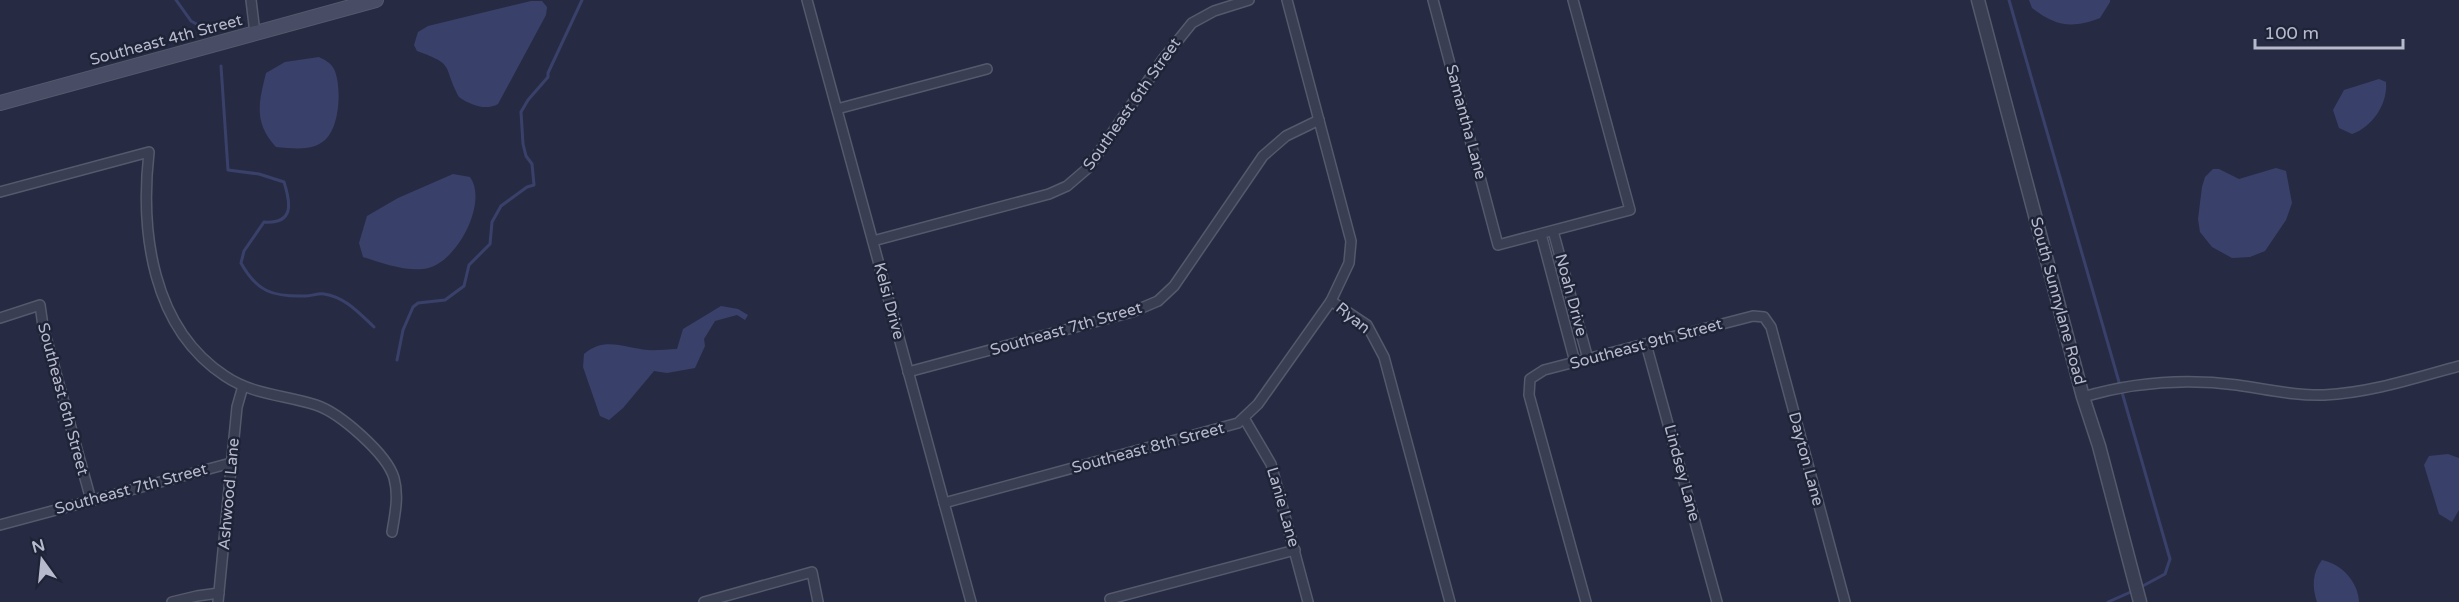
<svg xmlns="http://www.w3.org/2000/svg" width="2459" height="602" font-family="'Varela Round',sans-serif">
<rect width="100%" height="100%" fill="#262b43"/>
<g fill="#39416a">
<path d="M2029,0H2110V2L2100,18C2072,29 2055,26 2032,8Z"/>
<path d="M531,1H542L547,7L546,15L498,104C486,111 470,105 459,97C442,65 456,65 417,51L414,45L418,32L428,26Z"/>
<path d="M319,57C325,60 331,63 334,69C342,86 340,127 325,140C311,152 293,148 276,147C253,122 259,102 266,73L285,62Z"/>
<path d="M2379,79L2386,82C2388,104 2372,127 2352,134L2339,128L2333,110L2344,90Z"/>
<path d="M2276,168L2286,171L2292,203L2286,220L2265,251L2250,257L2232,258L2212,247L2200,232L2198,219L2202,187L2205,177L2213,169H2219L2239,179Z"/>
<path d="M453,174L470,177C489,203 455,267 423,269C404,271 382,263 363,257L359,243L367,216L398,198Z"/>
<path d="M721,306L738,309L748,315L745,320L737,315L715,321L704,339L705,346L695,368L667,373L654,371L623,408L609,420L600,416L583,367L584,354C605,336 624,348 648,350C657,351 667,349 677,349L683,329Z"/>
<path d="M2448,454L2459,458V510L2452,522L2439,514L2424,465L2429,456Z"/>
<path d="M2322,560C2342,564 2358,582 2359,602H2317C2312,587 2312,573 2322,560Z"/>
</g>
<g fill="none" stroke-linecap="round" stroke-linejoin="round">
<g stroke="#39416a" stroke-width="3">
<path d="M176,0L191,21L200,26"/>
<path d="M2009,0L2170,559L2165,574L2139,588"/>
<path d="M221,66L228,170L259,174L284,182C291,204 294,224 264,222L244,251L241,263C257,292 273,297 306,296C312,296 318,293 324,294C345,297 359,313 374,327"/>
<path d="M397,360L403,330L413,307L418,303L445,300L464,286L469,265L490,244L492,222L501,206L527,187L534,185L532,164L526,156L523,144L521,112L528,100L548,77V73L582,0"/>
<path d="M2108,602L2133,591"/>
</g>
<defs>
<g id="minor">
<path d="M251,0L255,33"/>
<path d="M807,0L971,602"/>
<path d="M1287,0L1351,241L1349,263L1331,301L1367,325L1384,357L1450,602"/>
<path d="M1433,0L1498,245L1630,210L1573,0"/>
<path d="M837,109L987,69"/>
<path d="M0,192L149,152C140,232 152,328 225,376C253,395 285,395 316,405C340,413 387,454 394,478C399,496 395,514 392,532"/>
<path d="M1553,231L1588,359"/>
<path d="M1541,234L1575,362"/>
<path d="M873,241L1049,194L1067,186L1088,168L1163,59L1192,23L1214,11L1249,0"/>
<path d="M0,318L40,305L43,326L91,500"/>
<path d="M1646,344L1717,602"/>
<path d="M908,372L1132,312L1158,301L1174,286L1263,156L1286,136L1319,120"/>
<path d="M2083,397C2134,382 2184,378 2237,385C2266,389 2295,396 2324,395C2370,393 2415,378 2459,366"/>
<path d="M1244,418L1271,464L1308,602"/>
<path d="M944,503L1238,423L1258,404L1331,301"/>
<path d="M0,525L231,463"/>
<path d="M1110,599L1295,550"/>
<path d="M172,602L197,596L219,593"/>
<path d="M218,602L237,407L243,386"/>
<path d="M704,602L812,572L818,602"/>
<path d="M1586,602L1529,395L1530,379L1544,370L1753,316L1764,317L1771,327L1845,602"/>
</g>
<path id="tertiary" d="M1978,0L2083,397L2099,446L2140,602"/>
<path id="secondary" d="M0,103L376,0"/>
</defs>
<use href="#minor" stroke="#55596c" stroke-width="12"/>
<use href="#tertiary" stroke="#55596c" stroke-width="15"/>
<use href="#secondary" stroke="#55596c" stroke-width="16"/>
<use href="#minor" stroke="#3a3e52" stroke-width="9"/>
<use href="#tertiary" stroke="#3a3e52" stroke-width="12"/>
<use href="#secondary" stroke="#484c65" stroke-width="14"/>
</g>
<g text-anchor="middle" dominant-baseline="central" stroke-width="5" stroke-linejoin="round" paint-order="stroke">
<g font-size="16" fill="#b7bacc" stroke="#1f2337">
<text transform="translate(166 40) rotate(-15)">Southeast 4th Street</text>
<text transform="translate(1132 104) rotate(-55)">Southeast 6th Street</text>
<text transform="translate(1466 122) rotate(75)">Samantha Lane</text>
<text transform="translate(1571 295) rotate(75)">Noah Drive</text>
<text transform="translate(889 301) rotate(75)">Kelsi Drive</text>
<text transform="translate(2058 301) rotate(75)">South Sunnylane Road</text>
<text transform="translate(1353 318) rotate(39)">Ryan</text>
<text transform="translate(1066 329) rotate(-16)">Southeast 7th Street</text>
<text transform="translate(1646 344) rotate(-15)">Southeast 9th Street</text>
<text transform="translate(63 399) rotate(75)">Southeast 6th Street</text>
<text transform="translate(1148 448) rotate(-15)">Southeast 8th Street</text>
<text transform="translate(1806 459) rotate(75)">Dayton Lane</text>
<text transform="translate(1682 473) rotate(75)">Lindsey Lane</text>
<text transform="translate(131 489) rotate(-15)">Southeast 7th Street</text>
<text transform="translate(229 494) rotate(-85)">Ashwood Lane</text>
<text transform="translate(1283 507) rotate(74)">Lanie Lane</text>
</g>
</g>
<g transform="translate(42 560) rotate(345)" stroke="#1f2337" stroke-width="4.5" paint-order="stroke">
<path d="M0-4.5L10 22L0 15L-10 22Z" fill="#b7bacc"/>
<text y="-9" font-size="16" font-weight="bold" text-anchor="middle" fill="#b7bacc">N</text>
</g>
<path d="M2255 39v9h148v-9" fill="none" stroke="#b7bacc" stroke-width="3"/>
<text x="2264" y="39" font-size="18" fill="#b7bacc" stroke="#1f2337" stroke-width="4.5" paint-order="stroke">100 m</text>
</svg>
